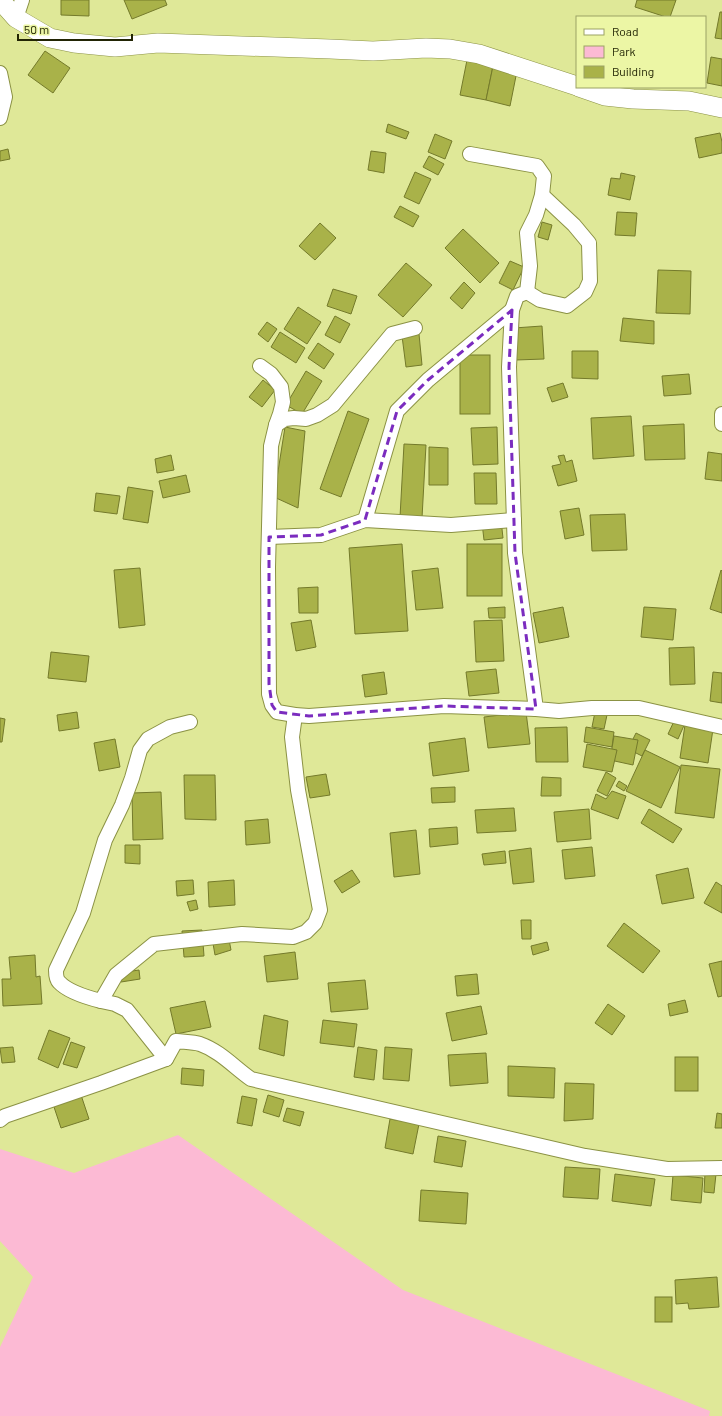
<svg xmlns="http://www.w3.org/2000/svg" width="722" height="1416" font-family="Barlow,sans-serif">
<rect width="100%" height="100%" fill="#dfe898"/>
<path fill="#fcbad4" d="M178,1135L403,1290L710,1411L709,1416H0V1347L33,1277L0,1241V1149L74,1173Z"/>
<g fill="#a9b249" stroke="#747a2b">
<path d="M61,0H89V16L61,15Z"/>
<path d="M124,0H165L167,5L132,19Z"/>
<path d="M637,0H676L670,17H666L635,7Z"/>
<path d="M720,12H722V39L715,38Z"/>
<path d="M45,51L70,68L53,93L28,75Z"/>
<path d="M711,57L722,59V86L707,83Z"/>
<path d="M467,60L493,66L486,100L460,95Z"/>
<path d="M493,66L517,71L510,106L486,100Z"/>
<path d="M388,124L409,132L406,139L386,132Z"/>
<path d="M720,133L722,142V153L699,158L695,138Z"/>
<path d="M435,134L452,141L445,159L428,152Z"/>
<path d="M8,149L10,159L0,161V151Z"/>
<path d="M371,151L386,153L384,173L368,170Z"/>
<path d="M429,156L444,164L438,175L423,167Z"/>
<path d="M415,172L431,179L419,204L404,197Z"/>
<path d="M621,173L635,176L630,200L608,195L611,178L620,179Z"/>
<path d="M400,206L419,216L413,227L394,217Z"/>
<path d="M617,212L637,213L635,236L615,235Z"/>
<path d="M542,222L552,225L548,240L538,237Z"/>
<path d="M320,223L336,238L315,260L299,246Z"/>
<path d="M463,229L499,263L480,283L445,248Z"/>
<path d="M510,261L524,267L513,290L499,283Z"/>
<path d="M406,263L432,285L403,317L378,295Z"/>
<path d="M658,270L691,271L690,314L656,313Z"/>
<path d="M464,282L475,293L462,309L450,298Z"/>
<path d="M333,289L357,296L351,314L327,306Z"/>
<path d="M298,307L321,322L307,344L284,329Z"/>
<path d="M335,316L350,324L340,343L325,335Z"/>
<path d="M623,318L654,321V344L620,341Z"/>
<path d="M267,322L277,329L268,342L258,334Z"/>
<path d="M542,326L544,359L516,360L514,328Z"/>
<path d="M280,332L305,348L296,363L271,347Z"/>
<path d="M419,334L422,365L406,367L402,336Z"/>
<path d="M318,343L334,354L324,369L308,358Z"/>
<path d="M572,351H598V379L572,378Z"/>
<rect x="460" y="355" width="30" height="59"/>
<path d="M306,371L322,381L302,414L286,405Z"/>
<path d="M689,374L691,394L664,396L662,376Z"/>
<path d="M263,380L275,390L262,407L249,397Z"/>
<path d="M563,383L568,397L552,402L547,388Z"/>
<path d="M348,411L369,419L341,497L320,489Z"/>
<path d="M631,416L634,456L593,459L591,418Z"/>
<path d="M684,424L685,459L645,460L643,426Z"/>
<path d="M285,427L305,431L298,508L274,497Z"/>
<path d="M497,427L498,464L473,465L471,428Z"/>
<path d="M404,444L426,445L422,518L400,517Z"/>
<path d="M429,447L448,448V485H429Z"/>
<path d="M708,452L722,454V481L705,479Z"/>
<path d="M171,455L174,470L157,473L155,459Z"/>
<path d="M564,455L566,462L572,460L577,481L558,486L552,466L561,464L558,456Z"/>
<path d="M474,473H496L497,504H475Z"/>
<path d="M186,475L190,492L163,498L159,481Z"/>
<path d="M128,487L153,491L148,523L123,519Z"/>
<path d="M96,493L120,496L117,514L94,511Z"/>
<path d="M579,508L584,535L565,539L560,511Z"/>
<path d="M625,514L627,550L592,551L590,515Z"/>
<path d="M501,520L503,538L484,540L482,523Z"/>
<path d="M402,544L408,631L355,634L349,548Z"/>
<rect x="467" y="544" width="35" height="52"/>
<path d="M140,568L145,625L119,628L114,570Z"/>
<path d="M438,568L443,608L416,610L412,571Z"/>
<path d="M721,570L722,571V613L710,609Z"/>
<path d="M318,587V613H299L298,588Z"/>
<path d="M505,607V618H489L488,608Z"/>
<path d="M563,607L569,637L539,643L533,613Z"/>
<path d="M644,607L676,609L673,640L641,637Z"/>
<path d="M311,620L316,647L296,651L291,623Z"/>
<path d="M502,620L504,661L476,662L474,621Z"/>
<path d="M694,647L695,684L670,685L669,648Z"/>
<path d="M51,652L89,656L86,682L48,678Z"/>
<path d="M496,669L499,693L469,696L466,672Z"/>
<path d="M384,672L387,694L365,697L362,675Z"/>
<path d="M713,672L722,673V703L710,701Z"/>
<path d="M77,712L79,728L59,731L57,715Z"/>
<path d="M526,712L530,744L488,748L484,717Z"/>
<path d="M595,712L607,715L604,729L592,727Z"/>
<path d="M676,717L686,721L678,739L668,734Z"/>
<path d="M0,718L5,719L2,742H0Z"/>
<path d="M685,725L713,729L708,763L680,758Z"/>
<path d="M567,727L568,762H536L535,728Z"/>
<path d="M586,727L614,732L612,747L584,742Z"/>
<path d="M636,733L650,740L642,756L628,749Z"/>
<path d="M614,736L638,740L633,765L610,760Z"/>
<path d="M465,738L469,771L433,776L429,743Z"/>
<path d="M115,739L120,767L99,771L94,743Z"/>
<path d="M587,744L617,750L612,772L583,767Z"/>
<path d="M645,750L680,767L661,808L626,791Z"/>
<path d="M681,765L720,769L714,818L675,813Z"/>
<path d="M606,772L616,778L607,796L597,791Z"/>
<path d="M326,774L330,795L310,798L306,777Z"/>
<path d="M184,775H215L216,820L185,819Z"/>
<path d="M542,777L561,778V796H541Z"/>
<path d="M619,781L627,786L624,791L616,786Z"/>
<path d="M455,787V802L432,803L431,788Z"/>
<path d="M612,791L626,796L618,819L591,809L596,794L606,799Z"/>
<path d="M161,792L163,839L133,840L132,793Z"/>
<path d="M514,808L516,831L477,833L475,810Z"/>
<path d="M589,809L591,839L557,842L554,812Z"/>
<path d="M649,809L682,829L673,843L641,823Z"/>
<path d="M268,819L270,843L246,845L245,821Z"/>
<path d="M457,827L458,844L430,847L429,829Z"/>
<path d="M416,830L420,874L394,877L390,833Z"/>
<path d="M125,845H140V864L125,863Z"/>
<path d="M592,847L595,876L565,879L562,850Z"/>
<path d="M531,848L534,882L513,884L509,851Z"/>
<path d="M505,851L506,863L484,865L482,854Z"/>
<path d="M688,868L694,898L662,904L656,875Z"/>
<path d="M352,870L360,882L342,893L334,881Z"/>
<path d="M193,880L194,894L177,896L176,881Z"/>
<path d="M234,880L235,905L209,907L208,882Z"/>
<path d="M716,882L722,886V913L704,903Z"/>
<path d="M196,900L198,909L190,911L187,902Z"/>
<path d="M521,920H531V939H522Z"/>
<path d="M624,923L660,951L643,973L607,946Z"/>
<path d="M227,929L231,950L215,955L211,932Z"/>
<path d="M202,930L204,956L184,957L182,931Z"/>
<path d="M547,942L549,950L533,955L531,946Z"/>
<path d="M295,952L298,979L267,982L264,956Z"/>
<path d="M35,955L36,977L40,976L42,1004L3,1006L2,979H11L9,957Z"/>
<path d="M722,961V996L718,997L709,964Z"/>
<path d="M139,970L140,979L121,982L119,973Z"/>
<path d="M477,974L479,994L457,996L455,976Z"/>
<path d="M365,980L368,1009L331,1012L328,983Z"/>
<path d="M685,1000L688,1012L670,1016L668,1004Z"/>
<path d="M205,1001L211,1027L176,1034L170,1008Z"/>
<path d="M608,1004L625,1016L612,1035L595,1023Z"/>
<path d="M481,1006L487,1034L452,1041L446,1013Z"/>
<path d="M264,1015L288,1021L284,1056L259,1049Z"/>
<path d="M323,1020L357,1024L354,1047L320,1043Z"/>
<path d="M49,1030L70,1038L58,1068L38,1059Z"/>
<path d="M71,1042L85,1047L77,1068L63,1064Z"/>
<path d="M13,1047L15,1062L2,1063L0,1048Z"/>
<path d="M358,1047L377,1050L374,1080L354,1077Z"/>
<path d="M385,1047L412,1049L409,1081L383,1079Z"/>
<path d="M486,1053L488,1083L450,1086L448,1055Z"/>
<rect x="675" y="1057" width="23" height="34"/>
<path d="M508,1066L555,1068L554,1098L508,1096Z"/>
<path d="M182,1068L204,1070L203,1086L181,1084Z"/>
<path d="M565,1083L594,1084L593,1119L564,1121Z"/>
<path d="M81,1095L89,1119L61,1128L53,1104Z"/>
<path d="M268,1095L284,1100L279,1117L263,1112Z"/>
<path d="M242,1096L257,1099L252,1126L237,1123Z"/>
<path d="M287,1108L304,1112L300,1126L283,1121Z"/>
<path d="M717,1113L722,1114V1128H715Z"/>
<path d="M390,1119L419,1124L413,1154L385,1148Z"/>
<path d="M438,1136L466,1141L462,1167L434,1162Z"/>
<path d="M565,1167L600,1169L598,1199L563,1197Z"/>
<path d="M705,1173L716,1174L714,1193L704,1192Z"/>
<path d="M615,1174L655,1179L651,1206L612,1201Z"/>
<path d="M673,1175L703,1178L701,1203L671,1200Z"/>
<path d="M421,1190L468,1193L466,1224L419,1221Z"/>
<path d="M717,1277L719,1307L689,1309L688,1303L676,1304L675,1280Z"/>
<rect x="655" y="1297" width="17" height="25"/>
</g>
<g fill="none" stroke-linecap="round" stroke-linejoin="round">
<defs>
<g id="street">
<path d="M16,18L22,0"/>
<path d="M0,73L5,97L0,118"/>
<path d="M470,154L537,166L544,176L542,195L536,215L527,233L530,266L527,292L517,296L512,310L509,367L515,553L536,709L559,711L592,708H639L722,727"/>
<path d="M527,292L540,300L567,306L585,292L590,281L589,243L574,225L542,195"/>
<path d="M260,366L271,374L281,387L283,402L280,414L276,425L271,446L268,567L269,694L272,705L277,712L295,715L309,716L444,706L536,709"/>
<path d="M722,414V424"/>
<path d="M276,425L285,419L294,418L306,419L317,415L333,405L392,334L415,328"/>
<path d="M365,520L397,411L428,380L512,310"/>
<path d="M269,537L321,535L365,520L451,525L514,520"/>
<path d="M190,722L170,727L148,739L140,750L132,778L122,805L105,840L83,913L56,970C56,974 56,979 59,982C68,992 89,998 101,1001L116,975L154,944L242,934L293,937L306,932L315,923L320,910L298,790L292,737L295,715"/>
<path d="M101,1001L115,1004L127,1010L166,1059"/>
<path d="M0,1120L5,1116L101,1083L166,1059L176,1041C183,1042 193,1042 200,1044C220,1051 234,1067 251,1079L585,1156L667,1169L722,1168"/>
</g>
<g id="secondary">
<path d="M0,0L16,18L50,38L74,43L115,47L158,43L330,49L373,51L426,48L450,49L479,54L577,86"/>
<path d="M579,87L605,96L633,99L689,101L722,108"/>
</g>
</defs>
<use href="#street" stroke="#8b9244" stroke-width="16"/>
<use href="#secondary" stroke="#8b9244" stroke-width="20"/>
<use href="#street" stroke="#fff" stroke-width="14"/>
<use href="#secondary" stroke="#fff" stroke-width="19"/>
</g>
<path fill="none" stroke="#7b2cbf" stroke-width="3" stroke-dasharray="8 5" stroke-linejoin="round" d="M512,310L509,367L515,553L536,709L444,706L309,716L277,712L272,705L269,684V537L321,535L365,520L397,411L428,380Z"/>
<rect x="576" y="16" width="130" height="72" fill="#ecf6a5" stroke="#9ba265"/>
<rect x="584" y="29" width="20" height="6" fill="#ffffff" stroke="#9ba265"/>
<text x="612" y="36" font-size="12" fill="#222504">Road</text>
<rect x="584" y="46" width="20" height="12" fill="#fcbad4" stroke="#9ba265"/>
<text x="612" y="56" font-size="12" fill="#222504">Park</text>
<rect x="584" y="66" width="20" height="12" fill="#a9b249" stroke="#9ba265"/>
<text x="612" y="76" font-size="12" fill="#222504">Building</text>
<path d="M18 34v6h114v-6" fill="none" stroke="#222504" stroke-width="2"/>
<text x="24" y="34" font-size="12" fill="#222504" stroke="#ecf6a5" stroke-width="3" paint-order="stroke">50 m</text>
</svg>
